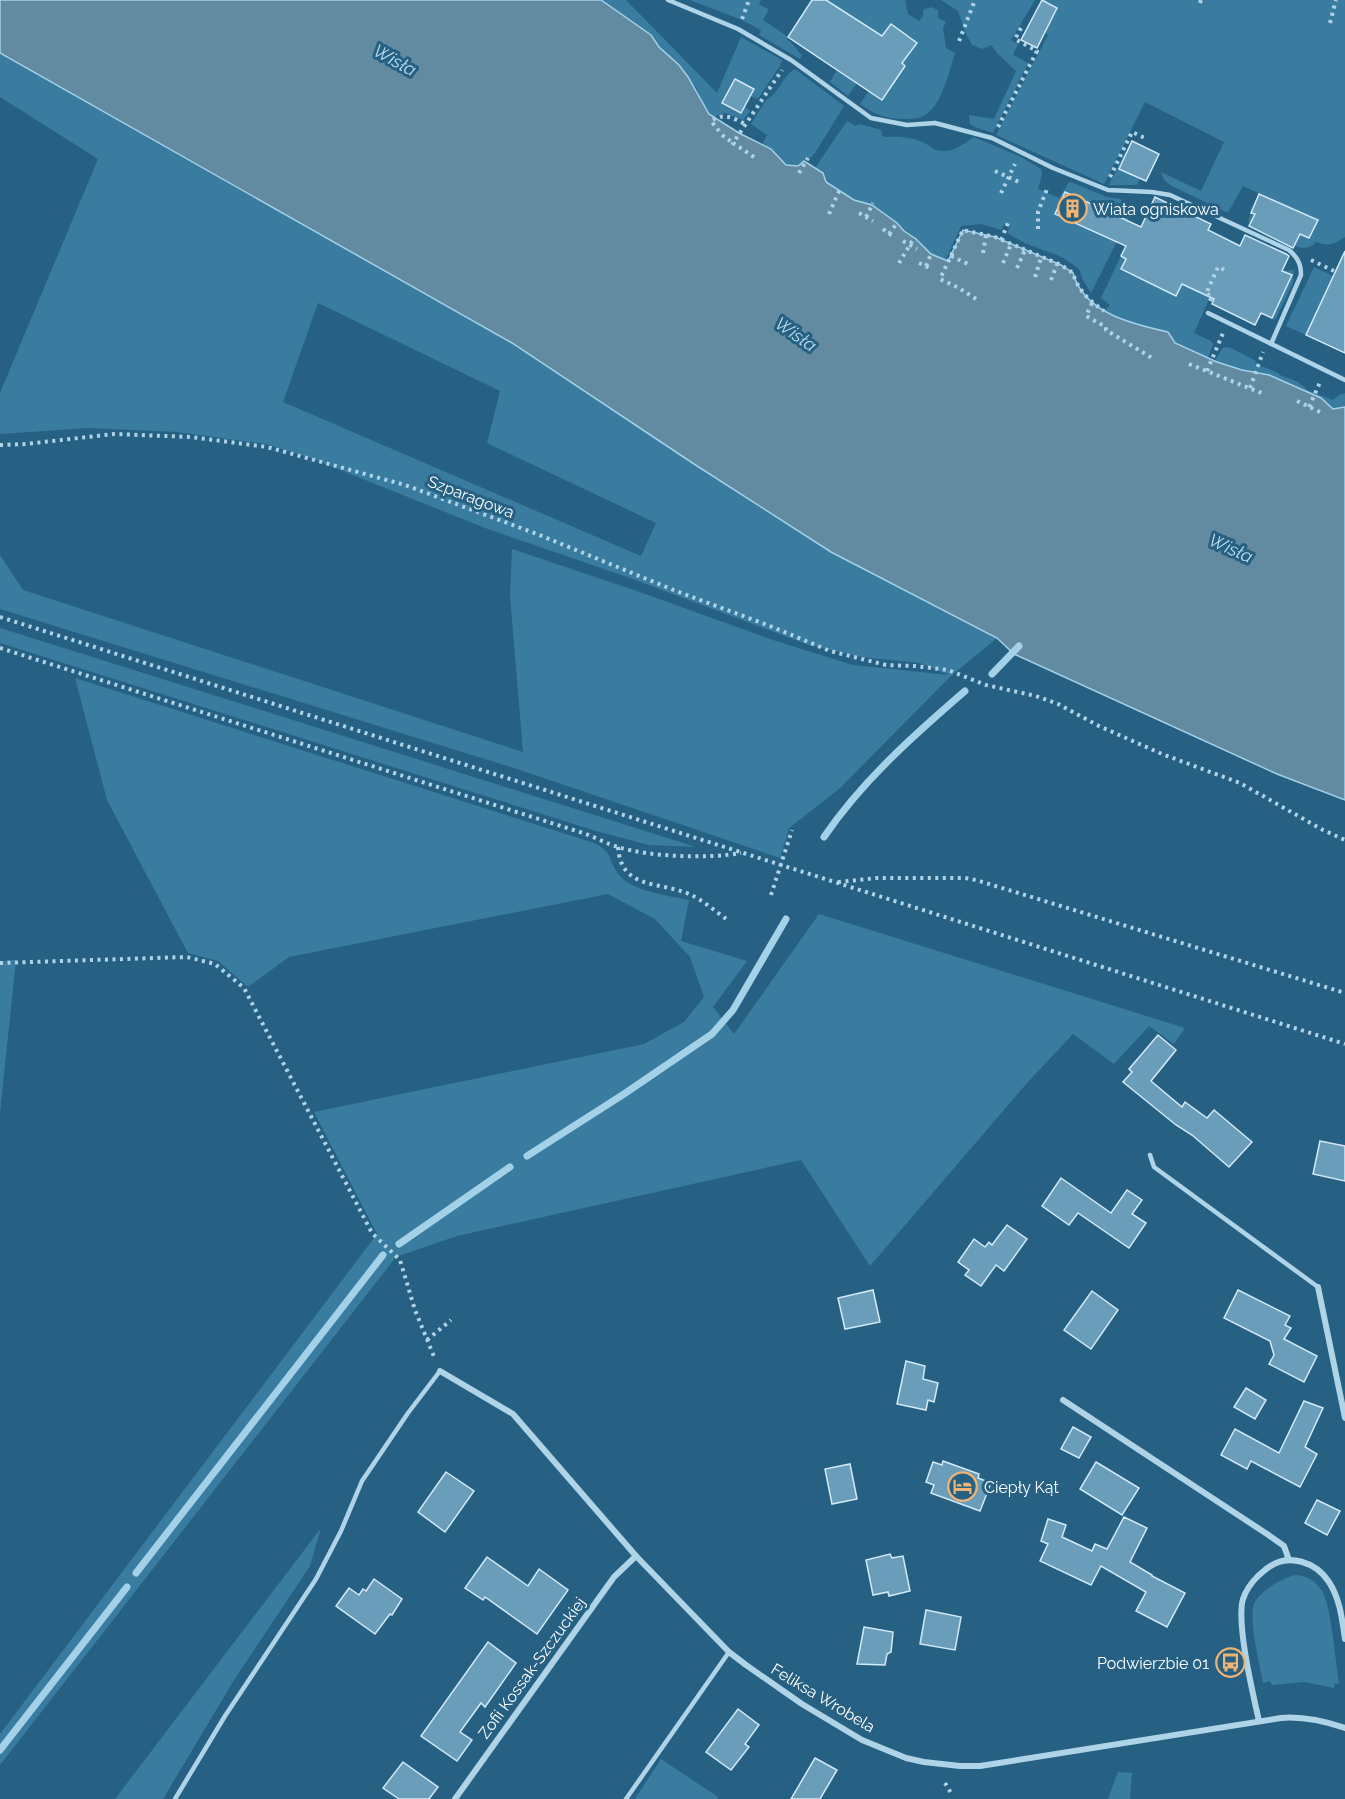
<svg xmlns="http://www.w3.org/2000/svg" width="1345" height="1799" font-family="Raleway,sans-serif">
<rect width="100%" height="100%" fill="#266183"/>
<g fill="#3a7ca0" fill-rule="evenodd">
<path d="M601,0H626L717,93L741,37L782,60L779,67L758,99L750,96L745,106L750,111L743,120L725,113L713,117L705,108L696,88L688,77L679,65L659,47L651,35Z"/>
<path d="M690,0H761L759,5L769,9L763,20L788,37L787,39C794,44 796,50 802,55L800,59L759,35L761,30L742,20Z"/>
<path d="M826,0H906L905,1L908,14L919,21L923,16V10L931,7L938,10V18L946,22L943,28L946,48L955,53C949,72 941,110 921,117C916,119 909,119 903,119C886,119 874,114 860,104L869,91L883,99L905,66L902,63L917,43L891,24L874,46Z"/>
<path d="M941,0H1035L1011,40L1018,44L1013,55L1028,63L993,133L975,127L970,124L969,115L994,119L1016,71L999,55L991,45L982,49L972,45L966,34L958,11Z"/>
<path d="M1042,0H1345V237C1334,244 1329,247 1316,242C1313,245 1309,248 1304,248C1292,248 1260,227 1248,221L1251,213L1309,238L1318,220L1243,186L1229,211L1226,212L1170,185L1164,180L1161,172L1201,191L1224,142L1145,102L1104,184L996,135L1048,35L1045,33L1057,8Z"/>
<path d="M0,53L512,343L694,464L831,552L997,638L952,675L839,789L789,828L780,858L514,768L0,609V555L23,590L523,752L510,596L512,549L634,590L776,641L853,665L949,675L920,663L861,657L809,645L630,578L485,528L308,457L266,444L177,432L88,428L0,434V393L98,159L0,97ZM318,303L500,391L487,443L656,523L641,556L283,402Z"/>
<path d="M795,69L844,106L815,153L809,159L807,158L798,166L786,165L771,149L762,145L767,135L751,124L766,100C779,94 782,76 795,69Z"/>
<path d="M837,70L857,83L848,96L830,82Z"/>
<path d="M847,121L855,126L860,124L881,130L882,136L885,137C894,136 914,137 922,142C930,145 934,152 944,151C955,151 965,143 974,137L1021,157L1041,169L1042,174L1038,189L1059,198L1069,182L1073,183L1107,197L1120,199L1131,206L1132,211L1091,293L1083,280L1079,269L1062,257L1025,243L1007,233L1010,226L1008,223L1004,224L1001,230L981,224L961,226L945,261L931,254L916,239L904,231L897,223L872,205L854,200L826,182L823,173L815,168Z"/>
<path d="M1125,152L1127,153L1140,178L1137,185H1109Z"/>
<path d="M1121,256L1126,259L1121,270L1176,296L1182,284L1210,297L1194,333L1211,341L1213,344L1208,358L1174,342L1167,332L1138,325L1104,311L1110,305L1101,298Z"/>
<path d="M1314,267L1333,276L1306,335L1286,326Z"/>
<path d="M1294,270L1293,283L1275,320L1272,318L1292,276L1282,271Z"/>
<path d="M1226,347L1231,348L1256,361L1255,364L1257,366L1264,367L1274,371L1282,376L1298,382L1309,391L1333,400L1339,395L1345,393V407L1333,409L1321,398L1269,375L1242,370L1215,361L1222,349Z"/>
<path d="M0,628L83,654L696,847L649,845L596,831L0,643Z"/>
<path d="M75,678L594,843C614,853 608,861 619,875C631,891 670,896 689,900L681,941L747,961L713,1007L734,1034L819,914L1185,1028L1174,1044L1149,1026L1114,1064L1073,1034L1027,1083L870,1266L801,1160L457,1236L396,1257L0,1765V1734L377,1234L314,1112L644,1044L684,1022L704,997L690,957L655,919L608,894L289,957L248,987L218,961L188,953L107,800Z"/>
<path d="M16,960L0,1113V961Z"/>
<path d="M321,1528L310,1566L234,1680L163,1799H115Z"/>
<path d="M1295,1575C1307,1576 1315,1580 1322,1591C1331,1604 1336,1665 1339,1684L1335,1683L1334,1688L1304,1682L1272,1685L1270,1681L1263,1683C1260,1665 1248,1618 1254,1604C1259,1591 1283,1578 1295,1575Z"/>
<path d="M661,1759L718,1797L717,1799H635Z"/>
<path d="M1118,1772L1132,1773L1130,1799H1108Z"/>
</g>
<path fill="#628ba2" stroke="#a3d1e8" stroke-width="1.5" d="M0,0H601L651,35L659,47L679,65L688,77L709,114L739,133L771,149L786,165L798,166L804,161L823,173L826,182L854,200L872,205L897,223L904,231L916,239L931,254L948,261L963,230L995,237L1061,265L1073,273C1084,313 1132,324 1168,332L1175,343L1217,362L1242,370L1269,375L1321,398L1333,409L1345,407V800L1277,774L1014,654L997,638L831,552L694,464L512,343L0,53Z"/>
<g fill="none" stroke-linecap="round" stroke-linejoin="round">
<g stroke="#a3d1e8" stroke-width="7">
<path d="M992,674L1019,646"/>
<path d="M824,837C862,781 914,735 965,691"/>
<path d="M527,1156L624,1094L712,1034L733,1010L786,919"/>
<path d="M399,1244L510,1167"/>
<path d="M136,1573L383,1255"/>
<path d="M0,1750L127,1587"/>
</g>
</g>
<g fill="#6a9db9" stroke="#d2e9f6" stroke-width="1.5">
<path d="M812,0H826L882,36L891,24L917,43L902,63L905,66L882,100L788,37Z"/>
<path d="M1042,0L1057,8L1037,48L1021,40Z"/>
<path d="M735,79L754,89L741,113L722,103Z"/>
<path d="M1132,141L1159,154L1146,181L1119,169Z"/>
<path d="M1065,192L1141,227L1155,197L1211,224L1208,230L1240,246L1245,235L1286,254L1289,256L1282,271L1292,275L1272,318L1261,313L1255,325L1212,304L1214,299L1182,284L1176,296L1121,269L1126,259L1121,256L1126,246L1055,214Z"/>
<path d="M1259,194L1318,220L1309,238L1300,234L1293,248L1249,226L1255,214L1251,213Z"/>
<path d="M1345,251V353L1306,335Z"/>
<path d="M1158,1035L1176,1050L1151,1081L1182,1107L1185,1102L1207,1118L1214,1110L1252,1142L1229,1167L1192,1135L1176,1125L1123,1082L1132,1072L1129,1069Z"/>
<path d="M1320,1141L1345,1146V1181L1313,1174Z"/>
<path d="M1061,1178L1111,1213L1127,1190L1142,1200L1132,1214L1146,1223L1129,1248L1078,1213L1069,1225L1042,1206Z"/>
<path d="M1007,1225L1027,1239L1004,1271L996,1265L981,1286L965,1275L969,1270L958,1262L974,1239L985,1247L989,1242L992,1245Z"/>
<path d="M873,1290L880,1322L845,1329L838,1298Z"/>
<path d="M1238,1290L1290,1316L1285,1325L1291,1328L1284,1339L1317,1356L1304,1382L1269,1364L1274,1355L1270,1341L1224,1318Z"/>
<path d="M1092,1291L1118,1310L1091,1349L1064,1330Z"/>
<path d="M906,1361L925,1366L923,1379L938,1383L934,1402L928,1400L926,1410L897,1404Z"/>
<path d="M1246,1388L1266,1400L1255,1419L1234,1407Z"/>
<path d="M1304,1401L1323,1408L1305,1447L1317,1454L1300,1487L1251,1461L1247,1469L1221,1455L1235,1429L1279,1453Z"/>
<path d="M1073,1427L1091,1437L1079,1458L1061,1449Z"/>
<path d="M943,1461L979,1474L978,1478L991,1483L980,1511L931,1493L934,1485L926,1482L933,1462L942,1465Z"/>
<path d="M1096,1462L1139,1488L1122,1515L1080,1489Z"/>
<path d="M850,1464L857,1499L832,1504L825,1469Z"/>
<path d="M446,1472L474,1491L445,1532L418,1512Z"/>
<path d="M1317,1500L1340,1511L1327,1535L1305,1523Z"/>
<path d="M1124,1517L1147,1528L1130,1562L1152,1575V1576L1185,1593L1167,1627L1136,1611L1146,1592L1101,1566L1091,1585L1040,1561L1048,1544L1041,1541L1048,1519L1066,1525L1062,1537L1092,1551L1095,1544L1107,1549Z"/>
<path d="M890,1554L892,1558L903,1556L910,1591L889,1596L888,1592L873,1595L866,1560Z"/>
<path d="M487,1557L528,1586L539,1569L568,1590L537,1634L485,1597L483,1600L465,1588Z"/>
<path d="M374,1579L402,1599L392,1615L390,1614L375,1634L336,1606L349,1588L359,1595L363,1589L366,1591Z"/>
<path d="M926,1610L961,1617L955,1650L920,1644Z"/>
<path d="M864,1627L893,1632L891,1652L887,1654L885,1665L857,1664Z"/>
<path d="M488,1642L516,1663L485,1707L481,1703L460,1732L472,1740L457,1761L421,1736Z"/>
<path d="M738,1709L759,1725L745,1744L749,1747L731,1770L706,1752Z"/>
<path d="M815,1758L837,1770L820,1799H791Z"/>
<path d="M403,1762L438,1787L429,1799H399L383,1788Z"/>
</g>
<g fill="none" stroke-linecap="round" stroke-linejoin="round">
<g stroke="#afd3e7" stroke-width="4" stroke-dasharray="3 4.5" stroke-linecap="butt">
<path d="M1200,3L1201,0"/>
<path d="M742,19L749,0"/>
<path d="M1330,23L1336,0"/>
<path d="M959,41L975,0"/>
<path d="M998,127L1037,51L1015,39L1021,28"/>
<path d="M719,131L711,121C724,112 733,118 745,124"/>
<path d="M722,135L733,143"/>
<path d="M754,157L733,143L782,70"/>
<path d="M995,171L1021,183"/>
<path d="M799,173L808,158"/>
<path d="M1110,177L1132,132L1147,139"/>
<path d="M1001,193L1015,164"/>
<path d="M859,213L873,221"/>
<path d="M829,214L839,191"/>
<path d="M866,217L873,203"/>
<path d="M883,229L895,238"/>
<path d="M1038,229V212L1047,189"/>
<path d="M889,234L897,223"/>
<path d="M1001,240L1008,223"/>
<path d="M903,241L917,249"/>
<path d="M983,253L986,235"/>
<path d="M951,256L970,265"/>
<path d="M1311,260L1336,272"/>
<path d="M899,263L914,238"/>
<path d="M919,263L932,269"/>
<path d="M1003,263L1011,244"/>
<path d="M926,266L931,254"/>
<path d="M1017,268L1025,250"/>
<path d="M1035,277L1041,258"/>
<path d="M1051,280L1057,264"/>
<path d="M976,299L959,288L940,279L963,230L995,237L1061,265L1073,273C1078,291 1090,301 1104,311"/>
<path d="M1210,301L1212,296L1206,294L1218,267L1227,271"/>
<path d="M1092,303L1086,316L1106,327V330L1152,358"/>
<path d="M1189,364L1264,394"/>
<path d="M1207,371L1223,333"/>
<path d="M1250,388L1263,352"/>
<path d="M1297,401L1324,414"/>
<path d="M1309,407L1321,380"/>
<path d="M0,445L26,444L114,434L191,437L267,447L405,485L537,534L676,591L770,626L830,651L886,665L915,666L948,670L986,685L1036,696L1058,704L1099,726L1162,754L1240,783L1323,830L1345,840"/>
<path d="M0,617L1345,1044"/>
<path d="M0,648L583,833C595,837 607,844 618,847C650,857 709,859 741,853"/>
<path d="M618,847C621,890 659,881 689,894C703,900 716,912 728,920"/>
<path d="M838,882L877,878H965L976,880L1345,993"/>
<path d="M771,895L792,830"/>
<path d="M0,963L187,957L215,964L244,988L372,1233L400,1260L415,1310L435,1359"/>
<path d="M427,1340L451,1320"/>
<path d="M945,1783L951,1793"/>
</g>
<g stroke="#afd3e7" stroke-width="4.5">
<path d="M668,0L738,29L791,60L871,118L907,125L935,123L992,138L1053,168L1108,190L1152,192L1170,195L1289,250C1297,257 1301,263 1301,275L1271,344"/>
<path d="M1208,313L1345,380"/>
<path d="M1150,1155L1154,1167L1318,1287"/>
<path d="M175,1799L225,1716L316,1579L341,1531L362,1481L408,1413L440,1371"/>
<path d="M626,1799L729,1652"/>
</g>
<g stroke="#afd3e7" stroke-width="6">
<path d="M1318,1287L1345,1418"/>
<path d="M440,1371L513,1414L636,1556L729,1652L746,1665L802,1704L862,1740L906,1758L924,1762L960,1766H980L1281,1718C1303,1716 1324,1721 1345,1728"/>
<path d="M1063,1400L1267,1534L1284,1546L1289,1560"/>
<path d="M1259,1721C1253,1694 1236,1623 1243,1599C1246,1590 1252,1582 1258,1576C1262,1573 1265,1569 1269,1567C1289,1553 1316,1562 1329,1582C1340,1599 1342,1619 1345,1639"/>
<path d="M455,1799L614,1577L636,1556"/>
</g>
</g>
<defs>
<symbol id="building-ring" viewBox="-11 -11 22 22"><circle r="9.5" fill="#266183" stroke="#f0b373" stroke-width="1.5"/><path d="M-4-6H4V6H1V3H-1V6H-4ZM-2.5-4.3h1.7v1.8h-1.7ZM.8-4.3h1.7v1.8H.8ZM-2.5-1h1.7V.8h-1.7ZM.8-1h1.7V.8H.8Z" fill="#f0b373"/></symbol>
<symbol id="hotel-ring" viewBox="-11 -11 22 22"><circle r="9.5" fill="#266183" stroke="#f0b373" stroke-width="1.5"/><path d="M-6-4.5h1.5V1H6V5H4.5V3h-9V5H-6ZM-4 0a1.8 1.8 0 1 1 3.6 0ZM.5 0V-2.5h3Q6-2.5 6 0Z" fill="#f0b373"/></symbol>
<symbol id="bus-ring" viewBox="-11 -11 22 22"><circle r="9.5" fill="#266183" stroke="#f0b373" stroke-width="1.5"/><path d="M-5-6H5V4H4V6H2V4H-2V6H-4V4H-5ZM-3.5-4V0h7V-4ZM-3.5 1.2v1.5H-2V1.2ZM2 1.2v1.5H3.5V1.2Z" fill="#f0b373"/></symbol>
</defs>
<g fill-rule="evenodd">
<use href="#building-ring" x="1056" y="192" width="33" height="33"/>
<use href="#hotel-ring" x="946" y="1470" width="33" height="33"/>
<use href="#bus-ring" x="1214" y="1646" width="33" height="33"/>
</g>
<g text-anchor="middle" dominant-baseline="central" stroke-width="6" stroke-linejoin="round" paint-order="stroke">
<g font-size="16" fill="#fff" stroke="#266183" text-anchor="start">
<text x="1093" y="209">Wiata ogniskowa</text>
<text x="984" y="1487">Ciepły Kąt</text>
<text x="1209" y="1663" text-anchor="end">Podwierzbie 01</text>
</g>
<g font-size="16" fill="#fff" stroke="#266183">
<text transform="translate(471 497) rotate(21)">Szparagowa</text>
<text transform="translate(532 1668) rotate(-54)">Zofii Kossak-Szczuckiej</text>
<text transform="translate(823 1698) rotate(31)">Feliksa Wrobela</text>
</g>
<g font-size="18" font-style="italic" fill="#baddef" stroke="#266183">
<text transform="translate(395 60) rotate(29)">Wisła</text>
<text transform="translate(796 334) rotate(35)">Wisła</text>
<text transform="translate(1231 548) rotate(24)">Wisła</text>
</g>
</g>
</svg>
